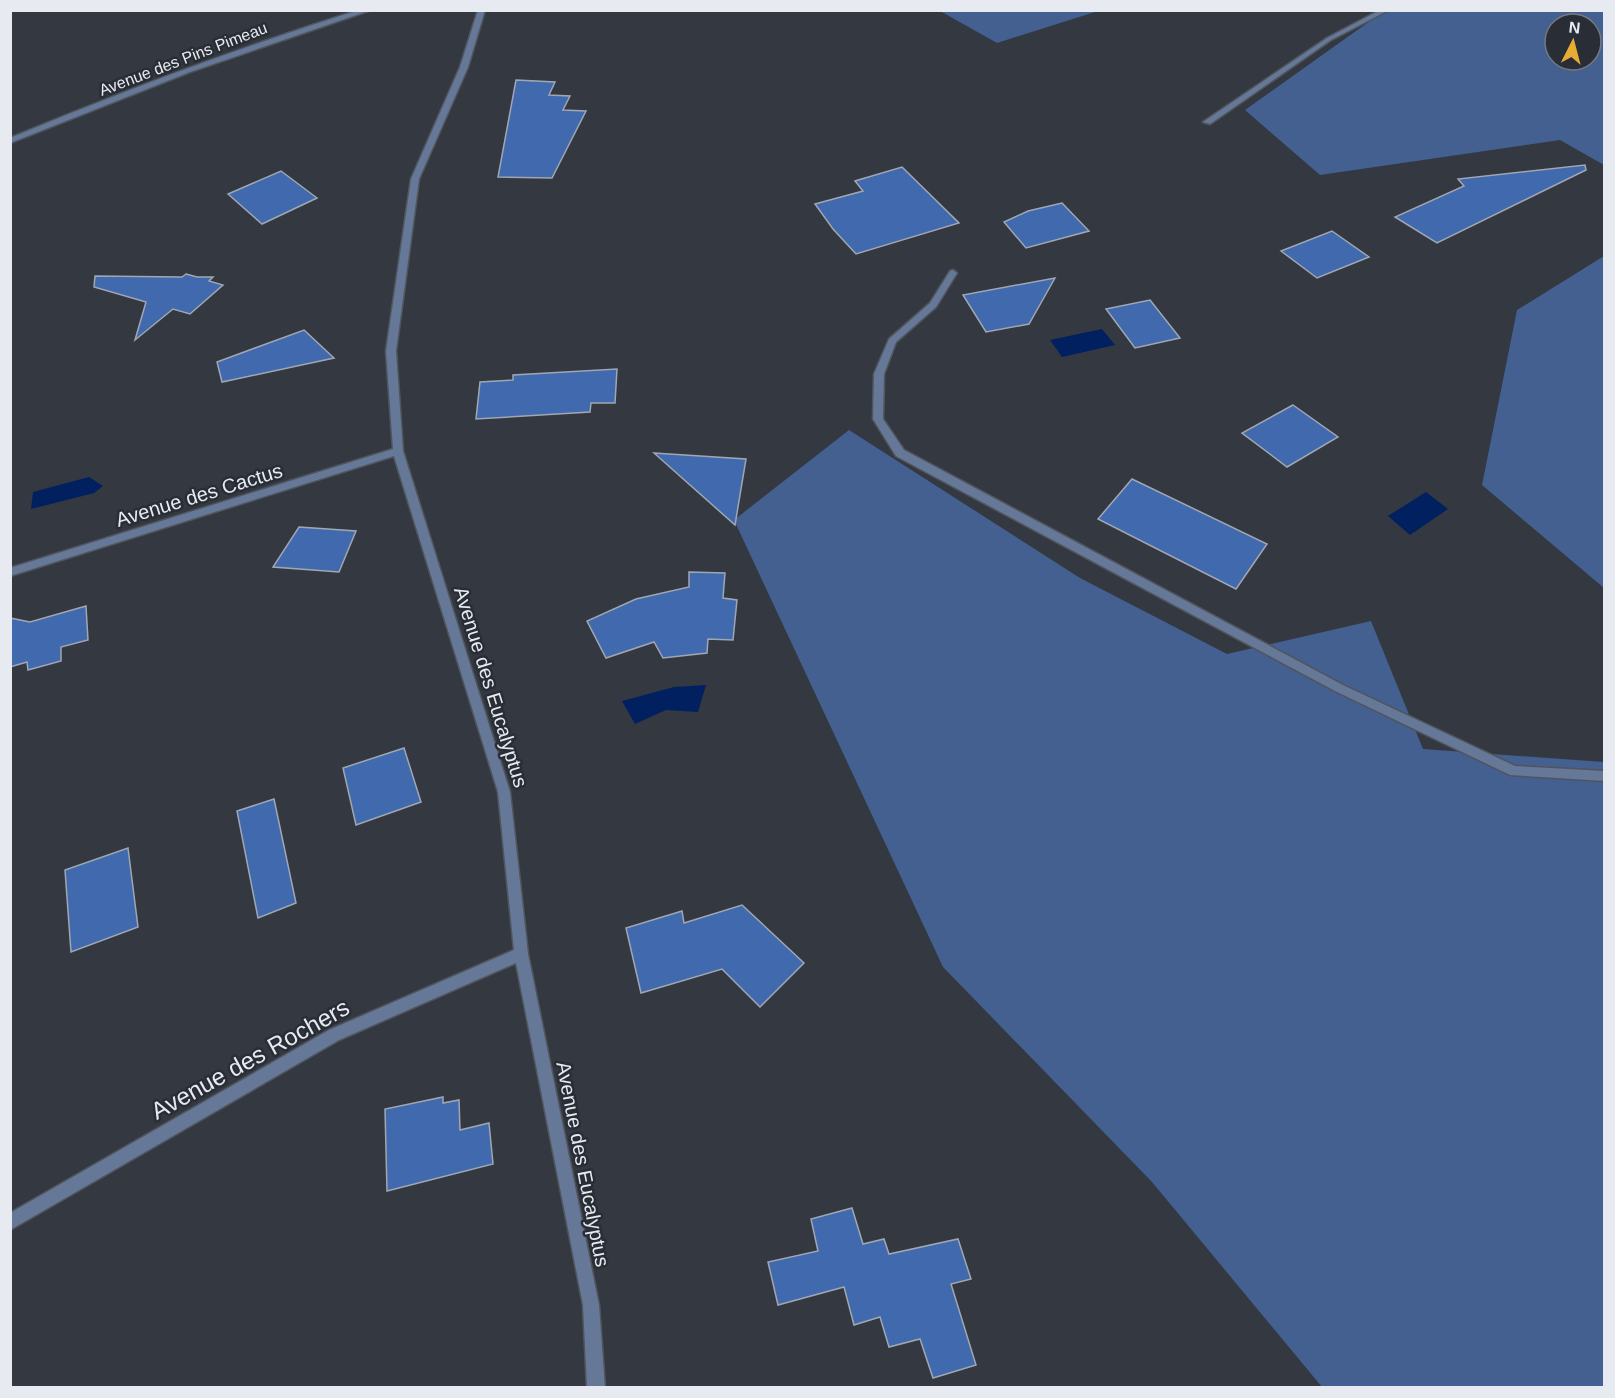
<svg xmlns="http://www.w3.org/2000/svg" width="1615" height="1398" font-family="Helvetica,sans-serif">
<rect width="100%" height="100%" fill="#333841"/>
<g fill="#446090" fill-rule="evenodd">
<path d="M940,11V10L1098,11L997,43Z"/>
<path d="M1384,11H1604V165L1560,140L1320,175L1245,110ZM1555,24H1591V60H1555Z"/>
<path d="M1604,256V588L1482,485L1517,310Z"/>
<path d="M849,430L1080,578L1227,654L1371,621L1423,749L1604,762V1387H1322L1152,1182L943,967L734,520Z"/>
</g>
<g fill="#00205f">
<path d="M1102,329L1115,345L1062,357L1050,340Z"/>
<path d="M89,477L103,486L94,493L31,509L33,492Z"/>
<path d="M1426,492L1448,509L1410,535L1388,516Z"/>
<path d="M706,685L698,712L666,710L635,724L622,701L674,687Z"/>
</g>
<g fill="#4069ae" stroke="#a1a7b2" stroke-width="1.5">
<path d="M516,80L555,82L549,95L570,96L563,110L586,111L552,178L498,177Z"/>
<path d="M1585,165L1586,170L1437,243L1395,217L1464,186L1458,179Z"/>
<path d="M902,167L959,223L856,254L833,229L815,204L863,191L855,181Z"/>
<path d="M281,171L317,198L262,224L228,194Z"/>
<path d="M1062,203L1089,231L1026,248L1004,222L1028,211Z"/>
<path d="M1332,231L1369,257L1317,278L1281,251Z"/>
<path d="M186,274L197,277H213L209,281L223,285L190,314L173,309L135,340L146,302L94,287L95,276L182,277Z"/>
<path d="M1055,278L1029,324L986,332L963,295Z"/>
<path d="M1150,300L1180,338L1135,348L1106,309Z"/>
<path d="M304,330L334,358L222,382L217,362Z"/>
<path d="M617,369L615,403H591L590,412L476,419L480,382L513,380V375Z"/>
<path d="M1293,405L1338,437L1287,467L1242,433Z"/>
<path d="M654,453L746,459L735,525Z"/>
<path d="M1132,479L1267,544L1236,589L1098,519Z"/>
<path d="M299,527L356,531L339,572L273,567Z"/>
<path d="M689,572L725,573L723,598L737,600L733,640L708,639L707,653L663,658L654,642L606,658L587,621L636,599L689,587Z"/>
<path d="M86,606L88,640L61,647V661L28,670L27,662L10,667V618L30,622Z"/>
<path d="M404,748L421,802L356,825L343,768Z"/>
<path d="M274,799L296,903L258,918L237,811Z"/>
<path d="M128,848L138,927L71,952L65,870Z"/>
<path d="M742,905L804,963L760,1007L722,969L641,993L626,928L682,911L684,923Z"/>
<path d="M443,1097V1103L459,1100L460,1130L489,1123L493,1164L387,1191L385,1109Z"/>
<path d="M852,1208L863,1244L884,1239L889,1254L958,1239L971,1279L951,1284L976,1365L933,1378L920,1339L889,1347L880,1317L854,1325L844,1287L778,1305L768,1262L818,1251L811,1219Z"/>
</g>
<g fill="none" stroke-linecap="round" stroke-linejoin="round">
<defs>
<g id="street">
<path d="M359,10H371L190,72L10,143V138C125,90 241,47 359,10Z"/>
<path d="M478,10H485L468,67L419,179L396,351L403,451L510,792L528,954L599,1305L605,1388H587L583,1305L516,963L339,1040L10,1230V1213L329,1030L514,950L498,792L394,456L10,576V568L393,449L386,351L411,179L460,67Z"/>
<path d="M1380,10H1389L1331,40L1210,124L1203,122L1327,38Z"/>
<path d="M953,270L957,273L936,307L896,342L884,374L883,419L904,450L1343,685L1515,766L1604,771V781L1510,775L1335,691L896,456L873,419L874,374L889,339L930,303L950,271Z"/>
</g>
</defs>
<use href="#street" stroke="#50545d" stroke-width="3"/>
<use href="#street" fill="#657897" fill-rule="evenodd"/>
</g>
<g text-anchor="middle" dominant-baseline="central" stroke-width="5" stroke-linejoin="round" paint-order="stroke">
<g font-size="16" fill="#e7eaf0" stroke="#292e36">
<text transform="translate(183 59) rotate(-21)">Avenue des Pins Pimeau</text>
</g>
<g font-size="20" fill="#e7eaf0" stroke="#292e36">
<text transform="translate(199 495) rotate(-17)">Avenue des Cactus</text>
<text transform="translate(491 687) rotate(73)">Avenue des Eucalyptus</text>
<text transform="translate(583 1164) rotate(79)">Avenue des Eucalyptus</text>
</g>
<g font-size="24" fill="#e7eaf0" stroke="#292e36">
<text transform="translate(250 1059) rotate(-29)">Avenue des Rochers</text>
</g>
</g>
<rect width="1615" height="1398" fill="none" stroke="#e7eaf0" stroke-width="24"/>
<g transform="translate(1573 42) rotate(6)"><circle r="28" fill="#292e36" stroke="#757980" stroke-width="1.5"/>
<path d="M0-4.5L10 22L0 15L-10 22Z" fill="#e7ac36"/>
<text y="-9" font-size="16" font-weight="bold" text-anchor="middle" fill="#e7eaf0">N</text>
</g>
</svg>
